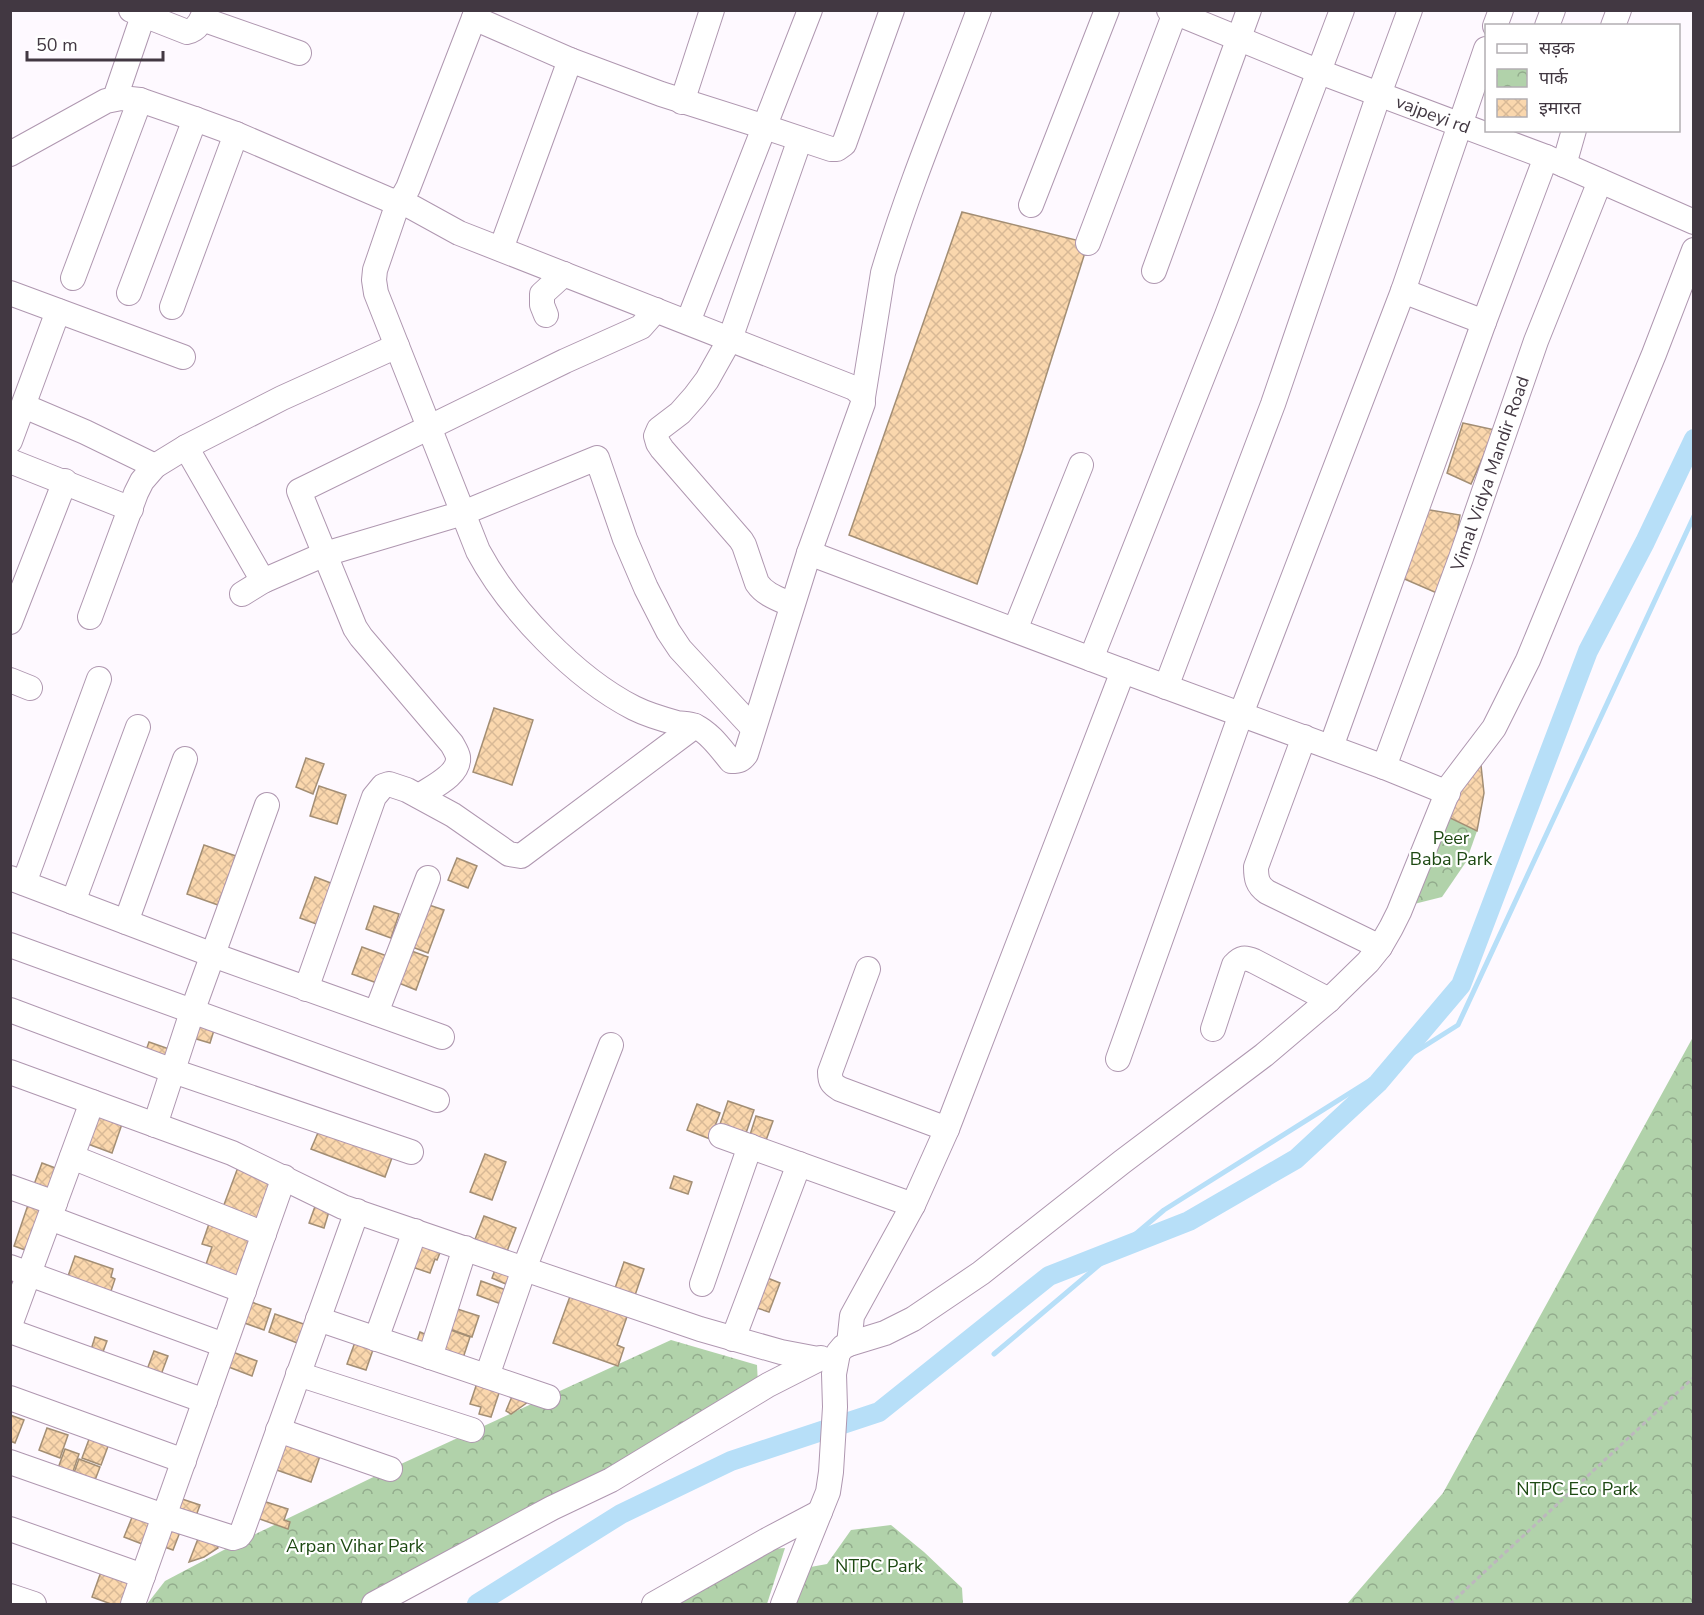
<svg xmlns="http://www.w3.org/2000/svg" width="1704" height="1615" font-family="'Nunito Sans','Noto Sans Devanagari',sans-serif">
<defs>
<pattern id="park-crowns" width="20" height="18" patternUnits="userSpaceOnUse" patternTransform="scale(1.5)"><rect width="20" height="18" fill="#b1d2aa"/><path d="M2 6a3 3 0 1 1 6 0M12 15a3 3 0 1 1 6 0" fill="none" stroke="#92ab8c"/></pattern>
<pattern id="building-cross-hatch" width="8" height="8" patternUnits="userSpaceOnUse" patternTransform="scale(1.5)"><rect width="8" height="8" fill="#fad7ad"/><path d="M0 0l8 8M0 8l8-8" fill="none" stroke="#d8b996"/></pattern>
</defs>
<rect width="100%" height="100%" fill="#fef9ff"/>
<g fill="url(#park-crowns)">
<path d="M1444,815L1477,831L1466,862L1442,897L1406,906Z"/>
<path d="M1693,1037V1604H1347L1443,1493Z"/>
<path d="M671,1340L757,1365L758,1385L362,1604H147L165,1581L237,1543L390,1469Z"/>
<path d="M891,1525L924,1552L962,1588L963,1604H791L805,1568L827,1564L851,1530Z"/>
<path d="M785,1548L767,1604H674L772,1549Z"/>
</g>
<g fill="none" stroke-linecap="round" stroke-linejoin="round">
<path stroke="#b7dff8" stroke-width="5" d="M994,1354L1164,1210L1458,1025L1694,516"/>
<path stroke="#b7dff8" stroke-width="20" d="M477,1604L621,1514L731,1461L879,1412L1049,1276L1189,1221L1296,1159L1378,1083L1461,985L1588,651L1645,542L1694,439"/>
</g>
<g fill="url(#building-cross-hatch)" stroke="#a38e74" stroke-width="1.5">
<path d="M962,212L1088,243L1023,449L977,584L849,535Z"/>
<path d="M1463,423L1495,430L1471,484L1447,473Z"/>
<path d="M1424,509L1460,515L1446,597L1400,577Z"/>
<path d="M494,708L533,720L512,785L473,772Z"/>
<path d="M1479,747L1484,793L1477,831L1444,815Z"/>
<path d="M306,758L324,764L313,794L296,787Z"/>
<path d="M319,786L346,795L337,824L310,816Z"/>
<path d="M204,845L236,856L218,905L187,894Z"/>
<path d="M457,858L477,866L468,888L448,880Z"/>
<path d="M315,877L336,885L322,926L300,918Z"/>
<path d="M423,903L444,910L428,953L407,945Z"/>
<path d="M374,906L399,914L391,938L366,929Z"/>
<path d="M362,947L387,956L377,983L352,974Z"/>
<path d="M406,949L428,957L416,990L394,981Z"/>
<path d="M191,1020L215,1027L210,1043L186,1036Z"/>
<path d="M149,1042L169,1049L164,1064L144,1056Z"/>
<path d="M728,1101L754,1110L745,1136L719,1127Z"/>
<path d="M697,1104L720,1113L710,1139L687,1130Z"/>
<path d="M99,1116L122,1124L112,1153L88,1144Z"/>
<path d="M756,1116L773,1121L765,1143L749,1138Z"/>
<path d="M320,1128L393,1155L385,1177L311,1149Z"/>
<path d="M485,1154L506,1162L492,1200L470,1192Z"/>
<path d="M240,1162L275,1175L257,1223L222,1210Z"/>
<path d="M42,1163L58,1169L48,1196L32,1190Z"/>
<path d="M674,1176L692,1182L688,1194L670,1188Z"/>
<path d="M30,1199L44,1204L28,1251L14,1246Z"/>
<path d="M317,1201L331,1205L324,1228L309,1223Z"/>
<path d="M484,1216L516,1228L504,1259L472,1247Z"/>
<path d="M211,1218L253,1233L236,1284L203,1273L212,1247L202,1244Z"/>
<path d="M413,1237L442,1248L437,1260L435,1259L430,1273L412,1267Z"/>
<path d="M75,1256L113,1269L111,1277L115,1279L108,1300L67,1279Z"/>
<path d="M624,1262L644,1269L632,1304L612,1297Z"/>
<path d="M496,1267L512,1274L508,1285L492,1278Z"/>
<path d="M765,1277L780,1283L769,1312L754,1307Z"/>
<path d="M481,1281L506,1290L501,1304L477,1295Z"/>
<path d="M572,1291L629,1311L617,1345L624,1348L618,1366L553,1343Z"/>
<path d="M243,1299L271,1309L264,1330L236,1320Z"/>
<path d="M451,1307L479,1316L472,1337L444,1327Z"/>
<path d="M275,1314L312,1327L305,1346L269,1332Z"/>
<path d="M445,1328L470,1337L463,1358L438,1349Z"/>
<path d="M420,1332L432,1337L415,1347Z"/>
<path d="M358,1334L376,1341L366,1370L347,1364Z"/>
<path d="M95,1337L107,1341L100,1360L89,1356Z"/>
<path d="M227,1350L257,1361L252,1376L221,1364Z"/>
<path d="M154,1351L168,1356L159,1380L145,1375Z"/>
<path d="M479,1377L502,1384L491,1417L479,1414L481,1407L470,1404Z"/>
<path d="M515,1389L535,1397L511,1414L506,1411Z"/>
<path d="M10,1415L24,1420L15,1443L10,1441Z"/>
<path d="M47,1428L68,1435L60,1458L39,1450Z"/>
<path d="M91,1434L110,1441L101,1465L82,1458Z"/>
<path d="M280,1442L320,1456L311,1482L271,1468Z"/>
<path d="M65,1449L79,1454L70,1480L57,1471Z"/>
<path d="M79,1459L100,1467L92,1488L71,1481Z"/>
<path d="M173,1496L200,1505L193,1524L167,1514Z"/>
<path d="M263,1501L288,1509L284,1520L290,1522L288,1529L257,1518Z"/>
<path d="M133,1515L150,1522L142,1544L124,1537Z"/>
<path d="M163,1525L180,1532L173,1550L156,1544Z"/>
<path d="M201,1531L214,1537L218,1548L204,1557L189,1562Z"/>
<path d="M102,1569L131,1580L122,1604H111L92,1597Z"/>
</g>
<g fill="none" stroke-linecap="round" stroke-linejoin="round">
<defs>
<g id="minor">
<path d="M131,10L187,32C198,30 202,20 205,10"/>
<path id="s1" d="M1169,10L1320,72L1546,157L1694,222"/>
<path d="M474,18L570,60L661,94L765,127L831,149H837L844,144L892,10"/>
<path d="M202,19L299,53"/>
<path d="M1495,26L1501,10"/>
<path d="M1547,26L1553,10"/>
<path d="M1613,26L1619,10"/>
<path d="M115,98L145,10"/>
<path d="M682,102L712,10"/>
<path d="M10,154L106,101L121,98L140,100L195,119L236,134L392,201L399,200L459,233L854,388C860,393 863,395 863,403L809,553L746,754C742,760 739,761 731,761C721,749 710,733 695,726C690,724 683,724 677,723C662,719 648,715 634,708C575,678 509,609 478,551L376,293L374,280L375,270L399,200L404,195L408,188L477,10"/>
<path d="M1564,165L1574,130"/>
<path d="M1031,205L1107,10"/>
<path d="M1088,243L1176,10"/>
<path d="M501,249L570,60"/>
<path d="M1154,271L1249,10"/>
<path d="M73,278L140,100"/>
<path d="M1403,291L1484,322"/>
<path d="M10,293L183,357"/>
<path d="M129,293L195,119"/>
<path d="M172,307L236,134"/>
<path d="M546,315L542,305V294L564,274"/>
<path d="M688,322L810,10"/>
<path d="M863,397L883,273C909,185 947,96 979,10"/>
<path d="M24,406L85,432L155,466"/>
<path d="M10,441L58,311"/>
<path d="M186,447L263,581"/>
<path d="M10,461L131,509"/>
<path d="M809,553L1123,671L1384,767L1448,793"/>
<path d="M242,594L263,581L325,554L463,513L597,458L625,539L646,588L668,631L680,649L753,728"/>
<path d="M792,605C779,599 765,595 757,583L744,545L741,540L662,449L658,443L656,436L659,429L680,413L695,396L707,380L730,339L800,139"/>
<path d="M90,617L136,493L142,481L155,466L186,447L282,398L397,346"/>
<path d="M10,622L65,481"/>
<path d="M1015,630L1081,465"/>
<path d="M1091,659L1227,315L1342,10"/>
<path d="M10,680L30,688"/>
<path d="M1166,687L1273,404L1379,94L1410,10"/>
<path d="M1304,737L1256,867C1256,878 1257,885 1267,892L1380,947"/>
<path d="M1331,747L1484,322L1546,157"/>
<path id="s2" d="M1384,767L1461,558L1536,341L1600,181"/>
<path d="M419,796C432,787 460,775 458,757C457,752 454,748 452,744L361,637L355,628L299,491L565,361L641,327L656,310"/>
<path d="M10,878L213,955L442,1037"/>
<path d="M24,883L99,679"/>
<path d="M73,902L138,727"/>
<path d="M126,922L185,759"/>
<path d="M10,945L437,1100"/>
<path d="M868,969L830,1072C830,1082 832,1084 840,1089L947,1129"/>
<path d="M306,989L374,797L383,786L389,784L407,790L453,815L509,854L521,856L695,726"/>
<path d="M10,1010L173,1071L411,1152"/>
<path d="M376,1013L428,878"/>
<path d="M1213,1029L1234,965C1241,957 1245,957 1254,961L1329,1000"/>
<path d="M1118,1059L1241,714L1403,291L1486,49"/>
<path d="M10,1072L232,1153L343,1207L700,1329L781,1352L818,1359"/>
<path d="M155,1125L192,1012L267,805"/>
<path d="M721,1136L913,1205"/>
<path d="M72,1157L264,1234"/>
<path d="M10,1187L55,1203"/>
<path d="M50,1218L244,1291"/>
<path d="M10,1267L224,1345"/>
<path d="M702,1284L750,1146"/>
<path d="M318,1319L548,1397"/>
<path d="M10,1325L92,1102"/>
<path d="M10,1331L205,1401"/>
<path d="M376,1339L415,1231"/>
<path d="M733,1339L799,1164"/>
<path d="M849,1344L852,1316L913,1205L947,1129L1123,671"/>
<path d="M430,1357L465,1248"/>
<path d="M298,1374L472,1430"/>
<path d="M487,1376L524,1269L611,1045"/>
<path d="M10,1398L184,1461"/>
<path d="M278,1430L390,1469"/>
<path d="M10,1462L164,1516L233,1538L239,1536L242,1532L357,1211"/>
<path d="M10,1529L143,1576"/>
<path d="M10,1596L34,1604"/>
<path d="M133,1604L284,1177"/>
<path d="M374,1604L552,1508L611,1480L768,1385L821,1358"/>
<path d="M654,1604L767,1540L820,1512"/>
<path d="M783,1604L828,1492L831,1472L835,1407L834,1374L838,1353L843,1347L849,1344L885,1333L913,1319L981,1273L1122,1162L1264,1055L1329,1000L1368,962L1380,947L1391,928L1399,912L1450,786L1494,728L1528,660L1654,354L1694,250"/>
</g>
</defs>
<use href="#minor" stroke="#af97b0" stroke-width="26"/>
<path stroke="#bdb7be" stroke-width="3" stroke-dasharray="4.5 3" stroke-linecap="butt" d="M1450,1604L1694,1377"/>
<use href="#minor" stroke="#fff" stroke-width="24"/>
</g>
<g text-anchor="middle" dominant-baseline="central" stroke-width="4.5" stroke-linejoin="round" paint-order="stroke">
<g font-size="18" fill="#423842" stroke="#fff">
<text stroke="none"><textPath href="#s1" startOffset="284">vajpeyi rd</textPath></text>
<text stroke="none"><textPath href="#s2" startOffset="312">Vimal Vidya Mandir Road</textPath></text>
</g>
<g font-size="18" fill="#1d4912" stroke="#fff">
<text x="1451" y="838">Peer<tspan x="1451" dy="21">Baba Park</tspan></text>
<text x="1577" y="1489">NTPC Eco Park</text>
<text x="355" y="1546">Arpan Vihar Park</text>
<text x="879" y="1566">NTPC Park</text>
</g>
</g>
<rect width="1704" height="1615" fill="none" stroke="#423842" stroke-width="24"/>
<rect x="1485" y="24" width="195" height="108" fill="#ffffff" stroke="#b3afb3" stroke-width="1.5"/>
<rect x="1497" y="44" width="30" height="9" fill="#ffffff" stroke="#b3afb3" stroke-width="1.5"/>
<text x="1539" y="54" font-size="18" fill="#423842">सड़क</text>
<rect x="1497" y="69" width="30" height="18" fill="url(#park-crowns)" stroke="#b3afb3" stroke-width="1.5"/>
<text x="1539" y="84" font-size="18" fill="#423842">पार्क</text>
<rect x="1497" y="99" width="30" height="18" fill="url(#building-cross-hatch)" stroke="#b3afb3" stroke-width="1.5"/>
<text x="1539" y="114" font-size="18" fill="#423842">इमारत</text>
<path d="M27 51v9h136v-9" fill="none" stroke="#423842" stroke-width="3"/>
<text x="36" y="51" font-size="18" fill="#423842" stroke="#ffffff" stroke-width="4.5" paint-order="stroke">50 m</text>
</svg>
